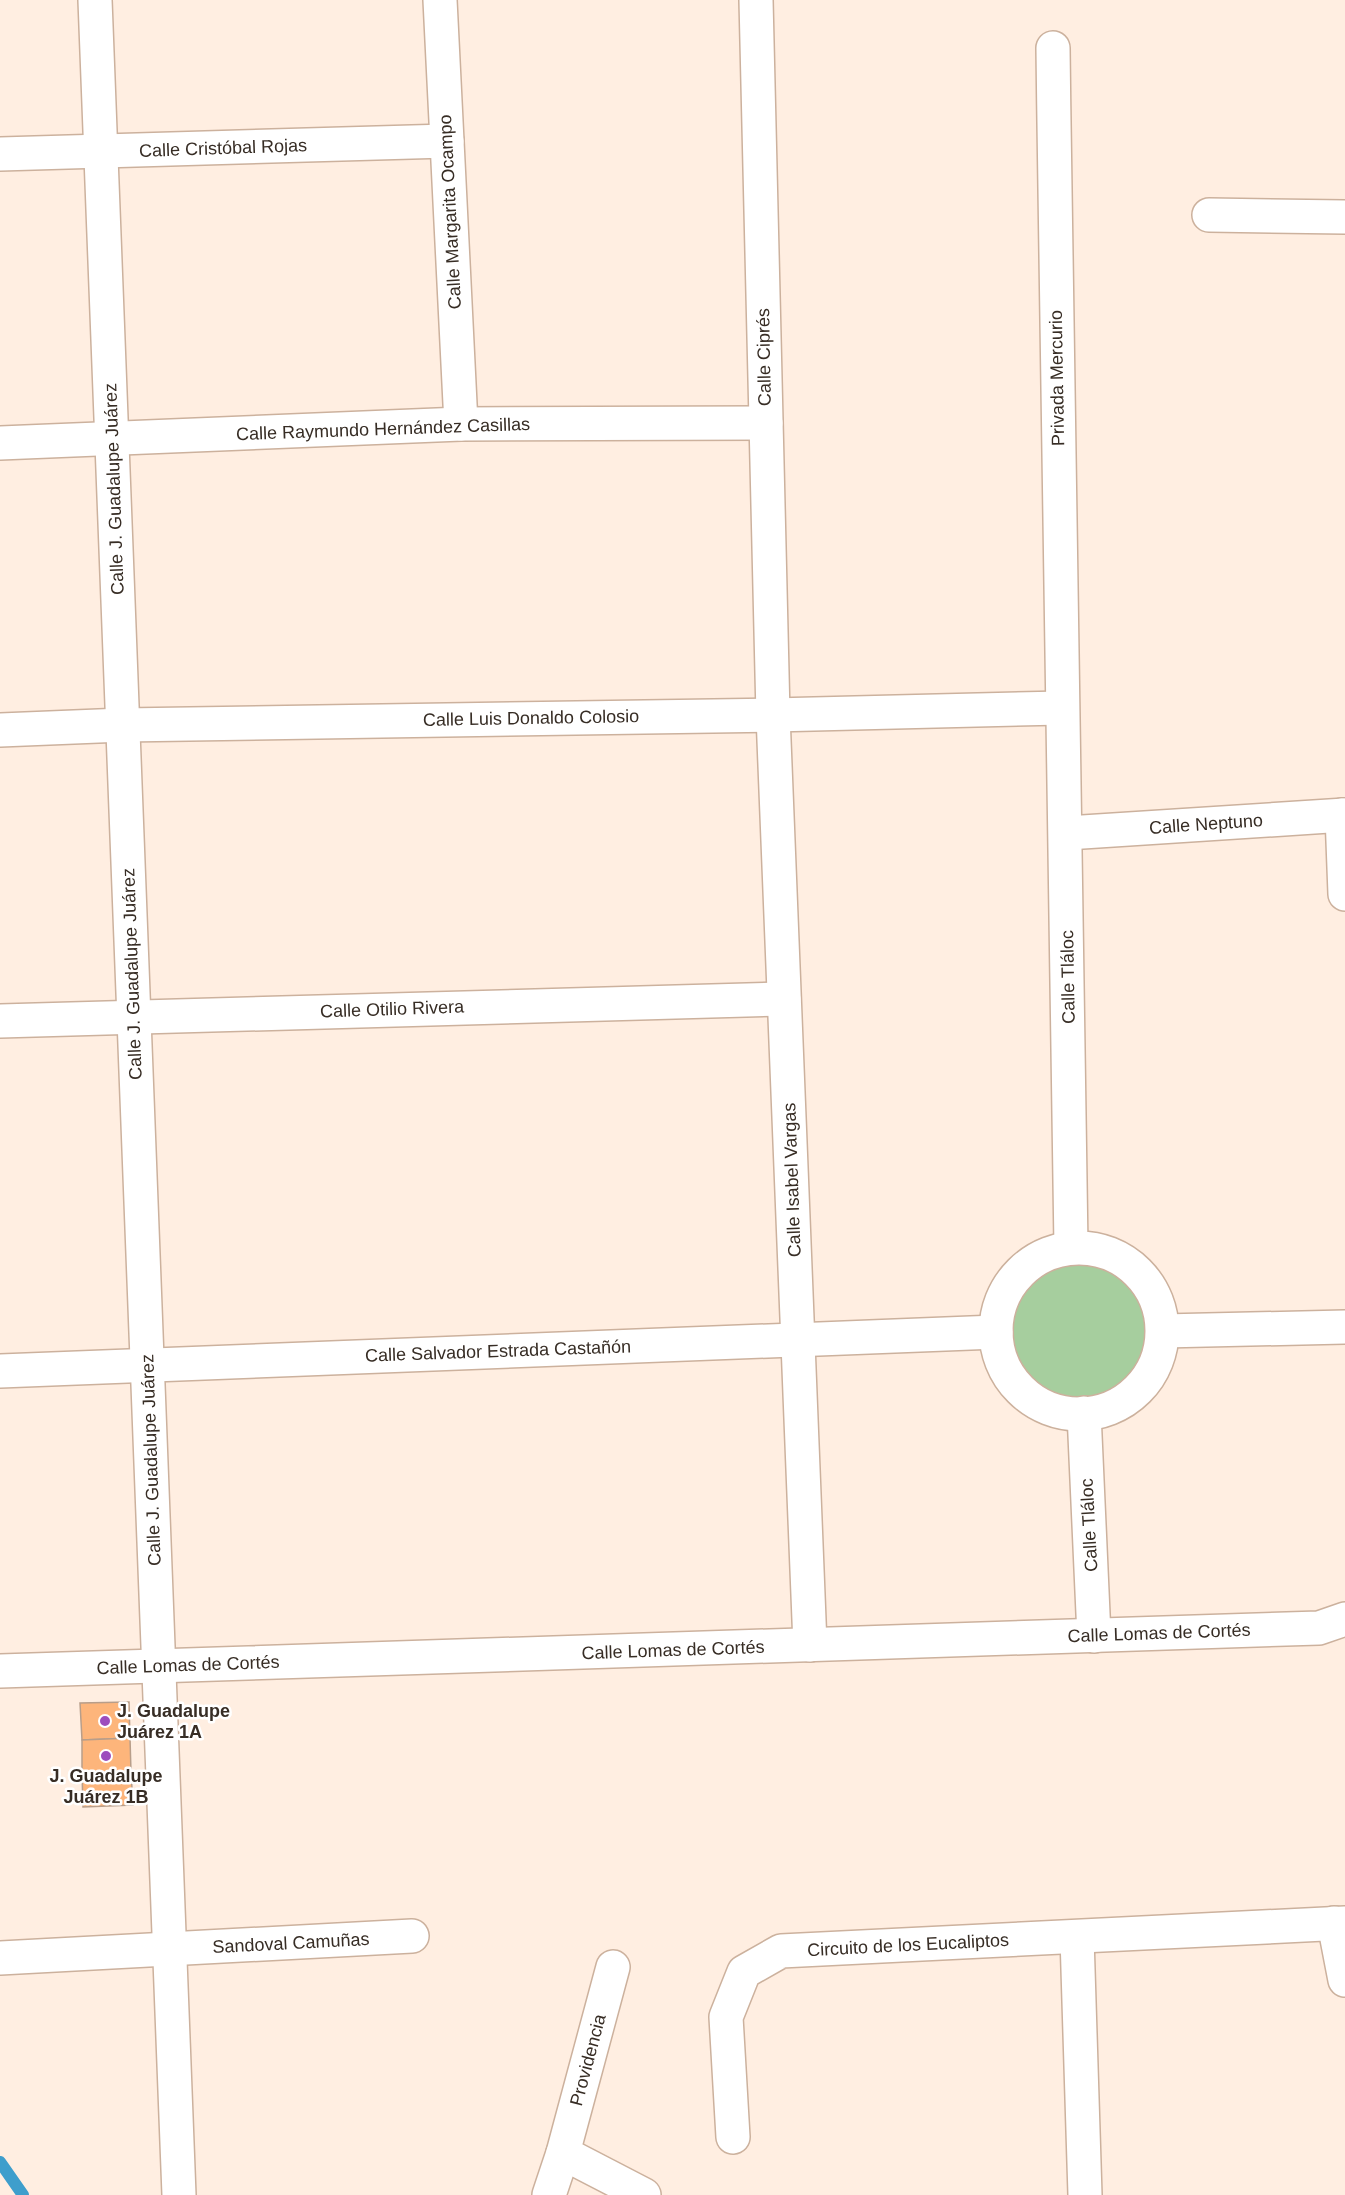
<svg xmlns="http://www.w3.org/2000/svg" width="1345" height="2195" font-family="Arial,sans-serif">
<rect width="100%" height="100%" fill="#ffeee1"/>
<circle fill="#a6ce9e" cx="1081" cy="1332" r="69"/>
<g fill="none" stroke-linecap="round" stroke-linejoin="round">
<path stroke="#3e9ecc" stroke-width="12" d="M0,2162L23,2195"/>
</g>
<g fill="#fdb57b" stroke="#b89e8a" stroke-width="1.5">
<path d="M129,1702L130,1738L82,1740L80,1703Z"/>
<path d="M130,1738L131,1772L82,1773V1740Z"/>
<path d="M131,1772L133,1805L83,1807L82,1773Z"/>
</g>
<g fill="none" stroke-linecap="round" stroke-linejoin="round">
<defs>
<g id="minor">
<path d="M95,0L179,2195"/>
<path d="M440,0L461,424"/>
<path d="M756,0L773,715L810,1645"/>
<path d="M1053,48C1058,448 1067,848 1071,1247"/>
<path d="M0,154L447,141"/>
<path d="M1209,215L1345,217"/>
<path d="M0,443L461,424L766,423"/>
<path d="M0,730L123,725L773,715L1062,708"/>
<path d="M1342,815L1345,894"/>
<path d="M1067,833L1345,815"/>
<path d="M0,1021L784,999"/>
<circle cx="1079" cy="1331" r="83"/>
<path d="M1163,1331L1345,1327"/>
<path d="M0,1371L996,1332"/>
<path d="M1084,1413L1094,1636"/>
<path d="M1334,1923L1345,1980"/>
<path d="M1077,1937L1085,2195"/>
<path d="M0,1958L412,1936"/>
<path d="M733,2137L726,2017L744,1972L781,1951L1345,1923"/>
<path d="M563,2153L644,2195"/>
<path d="M549,2195L563,2153L613,1967"/>
</g>
<path id="tertiary" d="M0,1671L1319,1628L1345,1619"/>
</defs>
<use href="#minor" stroke="#ccb19d" stroke-width="36"/>
<use href="#tertiary" stroke="#ccb19d" stroke-width="36"/>
<use href="#minor" stroke="#fff" stroke-width="33"/>
<use href="#tertiary" stroke="#fff" stroke-width="33"/>
</g>
<g fill="#9d4dbd" stroke="#fff" stroke-width="2">
<circle cx="105" cy="1721" r="6"/>
<circle cx="106" cy="1756" r="6"/>
</g>
<g text-anchor="middle" dominant-baseline="central" stroke-width="5" stroke-linejoin="round" paint-order="stroke">
<g font-size="18" fill="#372d25" stroke="#fff">
<text transform="translate(223 148) rotate(-2)">Calle Cristóbal Rojas</text>
<text transform="translate(450 212) rotate(-93)">Calle Margarita Ocampo</text>
<text transform="translate(764 357) rotate(-91)">Calle Ciprés</text>
<text transform="translate(1057 378) rotate(-91)">Privada Mercurio</text>
<text transform="translate(383 429) rotate(-2)">Calle Raymundo Hernández Casillas</text>
<text transform="translate(114 489) rotate(-92)">Calle J. Guadalupe Juárez</text>
<text transform="translate(531 718) rotate(-1)">Calle Luis Donaldo Colosio</text>
<text transform="translate(1206 824) rotate(-4)">Calle Neptuno</text>
<text transform="translate(132 974) rotate(-92)">Calle J. Guadalupe Juárez</text>
<text transform="translate(1068 977) rotate(-91)">Calle Tláloc</text>
<text transform="translate(392 1009) rotate(-2)">Calle Otilio Rivera</text>
<text transform="translate(792 1180) rotate(-92)">Calle Isabel Vargas</text>
<text transform="translate(498 1351) rotate(-2)">Calle Salvador Estrada Castañón</text>
<text transform="translate(151 1460) rotate(-92)">Calle J. Guadalupe Juárez</text>
<text transform="translate(1089 1525) rotate(-93)">Calle Tláloc</text>
<text transform="translate(1159 1633) rotate(-2)">Calle Lomas de Cortés</text>
<text transform="translate(673 1650) rotate(-2)">Calle Lomas de Cortés</text>
<text transform="translate(188 1665) rotate(-2)">Calle Lomas de Cortés</text>
<text transform="translate(291 1943) rotate(-3)">Sandoval Camuñas</text>
<text transform="translate(908 1945) rotate(-3)">Circuito de los Eucaliptos</text>
<text transform="translate(588 2060) rotate(-75)">Providencia</text>
</g>
<g font-size="18" font-weight="bold" fill="#372d25" stroke="#fff" text-anchor="start">
<text x="117" y="1711">J. Guadalupe<tspan x="117" dy="21">Juárez 1A</tspan></text>
<text x="106" y="1776" text-anchor="middle">J. Guadalupe<tspan x="106" dy="21">Juárez 1B</tspan></text>
</g>
</g>
</svg>
